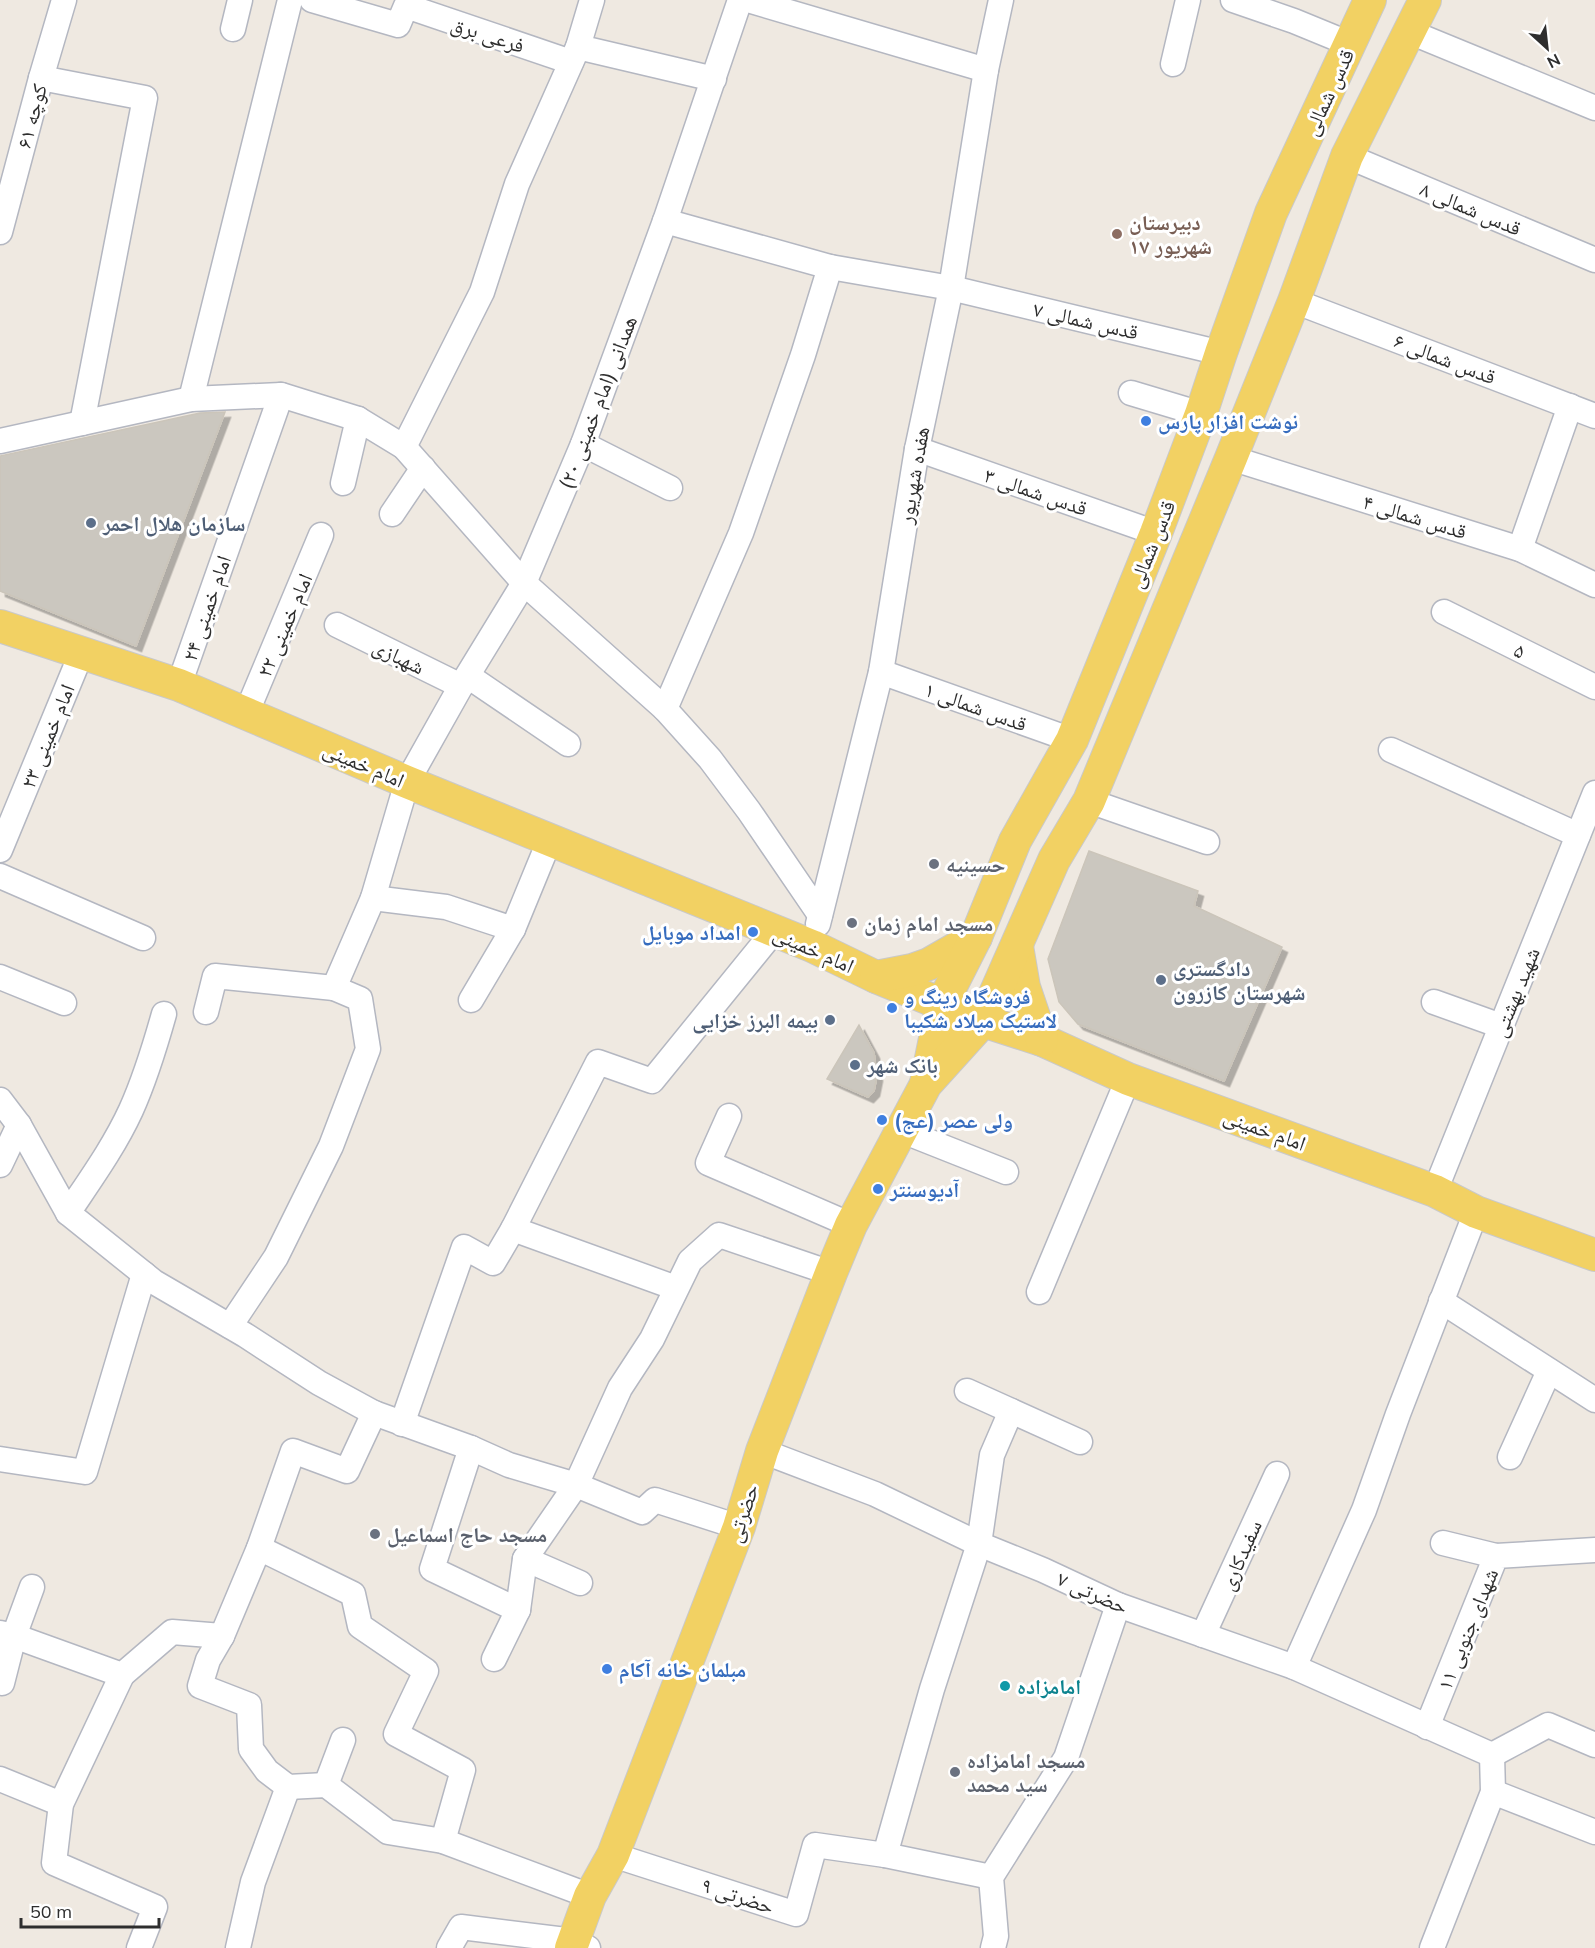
<svg xmlns="http://www.w3.org/2000/svg" width="1595" height="1948" font-family="Mulish,'Noto Naskh Arabic',sans-serif">
<defs>
<filter id="shadow"><feDropShadow dx="5.5" dy="5.5" stdDeviation="0" flood-color="#0004"/></filter>
</defs>
<rect width="100%" height="100%" fill="#efe9e1"/>
<g fill="#cbc7bf" stroke="#cbc5ba" stroke-width="1.5" filter="url(#shadow)">
<path d="M225,412L136,646L0,591V456L200,413Z"/>
<path d="M1089,851L1198,891L1194,906L1282,947L1224,1081L1078,1024L1059,1002L1048,959Z"/>
<path d="M859,1025L874,1053L877,1076L874,1091L868,1097L827,1079Z"/>
</g>
<g fill="none" stroke-linecap="round" stroke-linejoin="round">
<defs>
<g id="minor">
<path d="M312,0L398,25L406,6L571,62"/>
<path d="M748,0L986,70"/>
<path d="M1233,0L1294,21L1350,44"/>
<path d="M233,29L240,0"/>
<path d="M1410,32L1595,108"/>
<path d="M578,47L714,79"/>
<path d="M1173,64L1188,0"/>
<path d="M41,78L145,98L82,423"/>
<path d="M1347,156L1595,260"/>
<path d="M665,221L830,267L951,288L1221,353"/>
<path d="M0,232L41,78L64,0"/>
<path d="M1294,301L1595,416"/>
<path d="M1131,393L1201,414"/>
<path d="M191,399L290,0"/>
<path d="M0,441L191,399L281,395L358,419L404,447L524,583L665,709L710,759L749,811L820,915"/>
<path d="M583,444L670,488"/>
<path d="M404,447L482,292L517,184L578,47L592,0"/>
<path d="M917,449L1156,533"/>
<path d="M1231,458L1520,549L1595,585"/>
<path d="M343,483L358,419"/>
<path d="M392,514L423,468"/>
<path d="M1520,549L1570,406"/>
<path d="M1444,612L1595,687"/>
<path d="M337,625L461,686"/>
<path d="M881,672L1072,740"/>
<path d="M468,676L568,744"/>
<path d="M179,685L281,395"/>
<path d="M665,709L741,533L803,355L830,267"/>
<path d="M246,714L321,535"/>
<path d="M1391,750L1578,835"/>
<path d="M1089,801L1207,842"/>
<path d="M0,850L81,654"/>
<path d="M0,876L143,938"/>
<path d="M373,898L446,907L513,929"/>
<path d="M818,924L881,672L917,449L951,288L986,70L1001,0"/>
<path d="M0,977L64,1003"/>
<path d="M471,1000L513,929L550,839"/>
<path d="M1434,1002L1501,1026"/>
<path d="M206,1012L215,976L334,988"/>
<path d="M0,1100L19,1125L68,1213L154,1282L245,1335L319,1383L374,1413L471,1448L509,1465L576,1485L642,1512L655,1500L739,1527"/>
<path d="M729,1116L708,1163L851,1225"/>
<path d="M900,1130L1006,1172"/>
<path d="M0,1165L19,1125"/>
<path d="M1435,1191L1595,793"/>
<path d="M68,1213C90,1180 114,1147 131,1110C145,1079 155,1046 164,1014"/>
<path d="M513,1229L676,1288"/>
<path d="M1039,1292L1128,1079"/>
<path d="M1441,1301L1595,1400"/>
<path d="M230,1326L276,1257L331,1146L368,1049L360,999L334,988L373,898L407,782L461,686L524,583L583,444L665,221L740,0"/>
<path d="M967,1391L1080,1442"/>
<path d="M402,1424L464,1247L493,1263L513,1229L598,1062L652,1081L774,931"/>
<path d="M471,1448L432,1569L518,1610"/>
<path d="M762,1451L875,1494L979,1544L1043,1570L1118,1605L1294,1667L1492,1755L1493,1792L1432,1948"/>
<path d="M1510,1457L1549,1371"/>
<path d="M0,1459L85,1472L144,1274"/>
<path d="M1443,1543L1496,1556"/>
<path d="M259,1548L353,1594L360,1626L426,1671L396,1734L463,1770L443,1841"/>
<path d="M525,1559L580,1583"/>
<path d="M0,1633L14,1636L122,1675L172,1632L222,1636L208,1660L200,1686L249,1705L251,1749L267,1771L288,1787L326,1785L388,1832L443,1841L590,1896"/>
<path d="M1203,1635L1277,1474"/>
<path d="M222,1636L259,1548L293,1451L347,1471L374,1413"/>
<path d="M494,1659L518,1610L525,1559L576,1485L620,1388L652,1339L690,1261L719,1235L831,1273"/>
<path d="M1294,1667L1364,1510L1398,1414L1476,1212"/>
<path d="M122,1675L61,1804L54,1863L155,1907L139,1948"/>
<path d="M2,1683L14,1636L32,1587"/>
<path d="M1427,1727L1496,1556L1595,1550"/>
<path d="M1492,1755L1548,1725L1595,1745"/>
<path d="M0,1779L61,1804"/>
<path d="M326,1785L343,1740"/>
<path d="M1493,1792L1595,1832"/>
<path d="M613,1855L796,1914L815,1845L885,1855L991,1877"/>
<path d="M885,1855L932,1689L979,1544L992,1455L1011,1411"/>
<path d="M238,1948L253,1882L288,1787"/>
<path d="M449,1948L461,1927L574,1941L588,1948"/>
<path d="M993,1948L996,1936L991,1877L1066,1758L1118,1605"/>
</g>
<g id="major">
<path d="M0,626L179,685L407,782L812,946L876,977L983,1021L1042,1040L1128,1079L1435,1191L1476,1212L1595,1255"/>
<path d="M1017,946L1024,987L1042,1040"/>
<path d="M876,977L912,970L929,964L976,937"/>
<path d="M926,1083L942,1004L976,937L1015,841L1072,740L1156,533L1201,414L1221,353L1271,213L1370,0"/>
<path d="M571,1948L590,1896L613,1855L739,1527L762,1451L831,1273L851,1225L926,1084L983,1021L1054,860L1089,801L1231,458L1294,301L1347,156L1425,0"/>
</g>
</defs>
<use href="#minor" stroke="#b4b7c1" stroke-width="27"/>
<use href="#major" stroke="#c9c9c9" stroke-width="34"/>
<use href="#minor" stroke="#fff" stroke-width="24"/>
<use href="#major" stroke="#f2d163" stroke-width="32"/>
</g>
<circle fill="#8d6e63" stroke="#fff" stroke-width="2" cx="1117" cy="234" r="6"/>
<g fill="#3f7fe0" stroke="#fff" stroke-width="2">
<circle cx="1146" cy="421" r="6"/>
<circle cx="753" cy="932" r="6"/>
<circle cx="892" cy="1008" r="6"/>
<circle cx="882" cy="1120" r="6"/>
<circle cx="878" cy="1189" r="6"/>
<circle cx="607" cy="1669" r="6"/>
</g>
<g fill="#5c6f8a" stroke="#fff" stroke-width="2">
<circle cx="91" cy="523" r="6"/>
<circle cx="1161" cy="980" r="6"/>
<circle cx="830" cy="1020" r="6"/>
<circle cx="855" cy="1065" r="6"/>
</g>
<g fill="#6b7280" stroke="#fff" stroke-width="2">
<circle cx="934" cy="864" r="6"/>
<circle cx="852" cy="923" r="6"/>
<circle cx="375" cy="1534" r="6"/>
<circle cx="955" cy="1772" r="6"/>
</g>
<circle fill="#0f9aa8" stroke="#fff" stroke-width="2" cx="1005" cy="1686" r="6"/>
<g text-anchor="middle" dominant-baseline="central" stroke-width="6" stroke-linejoin="round" paint-order="stroke">
<g font-size="21" fill="#2e2e2e" stroke="#fff">
<text transform="translate(488 34) rotate(18)">فرعی برق</text>
<text transform="translate(1328 92) rotate(-65)">قدس شمالی</text>
<text transform="translate(31 116) rotate(-75)">کوچه ۶۱</text>
<text transform="translate(1471 208) rotate(23)">قدس شمالی ۸</text>
<text transform="translate(1086 320) rotate(13)">۷ قدس شمالی</text>
<text transform="translate(1445 358) rotate(21)">قدس شمالی ۶</text>
<text transform="translate(597 402) rotate(-69)">همدانی (امام خمینی ۲۰)</text>
<text transform="translate(913 475) rotate(-80)">هفده شهریور</text>
<text transform="translate(1036 491) rotate(19)">۳ قدس شمالی</text>
<text transform="translate(1415 516) rotate(17)">قدس شمالی ۴</text>
<text transform="translate(1151 544) rotate(-68)">قدس شمالی</text>
<text transform="translate(206 608) rotate(-71)">امام خمینی ۲۴</text>
<text transform="translate(284 625) rotate(-67)">امام خمینی ۲۲</text>
<text transform="translate(1520 650) rotate(27)">۵</text>
<text transform="translate(399 656) rotate(26)">شهبازی</text>
<text transform="translate(976 706) rotate(20)">قدس شمالی ۱</text>
<text transform="translate(47 736) rotate(-68)">امام خمینی ۲۳</text>
<text transform="translate(364 764) rotate(23)">امام خمینی</text>
<text transform="translate(814 949) rotate(24)">امام خمینی</text>
<text transform="translate(1515 992) rotate(-68)">شهید بهشتی</text>
<text transform="translate(1265 1129) rotate(20)">امام خمینی</text>
<text transform="translate(742 1513) rotate(-72)">حضرتی</text>
<text transform="translate(1240 1555) rotate(-66)">سفیدکاری</text>
<text transform="translate(1093 1592) rotate(24)">حضرتی ۷</text>
<text transform="translate(1467 1629) rotate(-68)">۱۱ شهدای جنوبی</text>
<text transform="translate(738 1895) rotate(18)">حضرتی ۹</text>
</g>
<g font-size="21" font-weight="bold" fill="#785e54" stroke="#fff" text-anchor="start">
<text x="1129" y="222">دبیرستان<tspan x="1129" dy="24">۱۷ شهریور</tspan></text>
</g>
<g font-size="21" font-weight="bold" fill="#366cbe" stroke="#fff" text-anchor="start">
<text x="1158" y="421">نوشت افزار پارس</text>
<text x="741" y="932" text-anchor="end">امداد موبایل</text>
<text x="904" y="996">فروشگاه رینگ و<tspan x="904" dy="24">لاستیک میلاد شکیبا</tspan></text>
<text x="894" y="1120">ولی عصر (عج)</text>
<text x="890" y="1189">آدیوسنتر</text>
<text x="619" y="1669">مبلمان خانه آکام</text>
</g>
<g font-size="21" font-weight="bold" fill="#4e5e75" stroke="#fff" text-anchor="start">
<text x="103" y="523">سازمان هلال احمر</text>
<text x="1173" y="968">دادگستری<tspan x="1173" dy="24">شهرستان کازرون</tspan></text>
<text x="818" y="1020" text-anchor="end">بیمه البرز خزایی</text>
<text x="867" y="1065">بانک شهر</text>
</g>
<g font-size="21" font-weight="bold" fill="#5b616d" stroke="#fff" text-anchor="start">
<text x="946" y="864">حسینیه</text>
<text x="864" y="923">مسجد امام زمان</text>
<text x="387" y="1534">مسجد حاج اسماعیل</text>
<text x="967" y="1760">مسجد امامزاده<tspan x="967" dy="24">سید محمد</tspan></text>
</g>
<g font-size="21" font-weight="bold" fill="#0d838f" stroke="#fff" text-anchor="start">
<text x="1017" y="1686">امامزاده</text>
</g>
</g>
<g transform="translate(1547 48) rotate(153)" stroke="#ffffff" stroke-width="4.5" paint-order="stroke">
<path d="M0-4.5L10 22L0 15L-10 22Z" fill="#2e2e2e"/>
<text y="-9" font-size="16" font-weight="bold" text-anchor="middle" fill="#2e2e2e">N</text>
</g>
<path d="M21 1918v9h138v-9" fill="none" stroke="#2e2e2e" stroke-width="3"/>
<text x="30" y="1918" font-size="18" fill="#2e2e2e" stroke="#ffffff" stroke-width="4.5" paint-order="stroke">50 m</text>
</svg>
